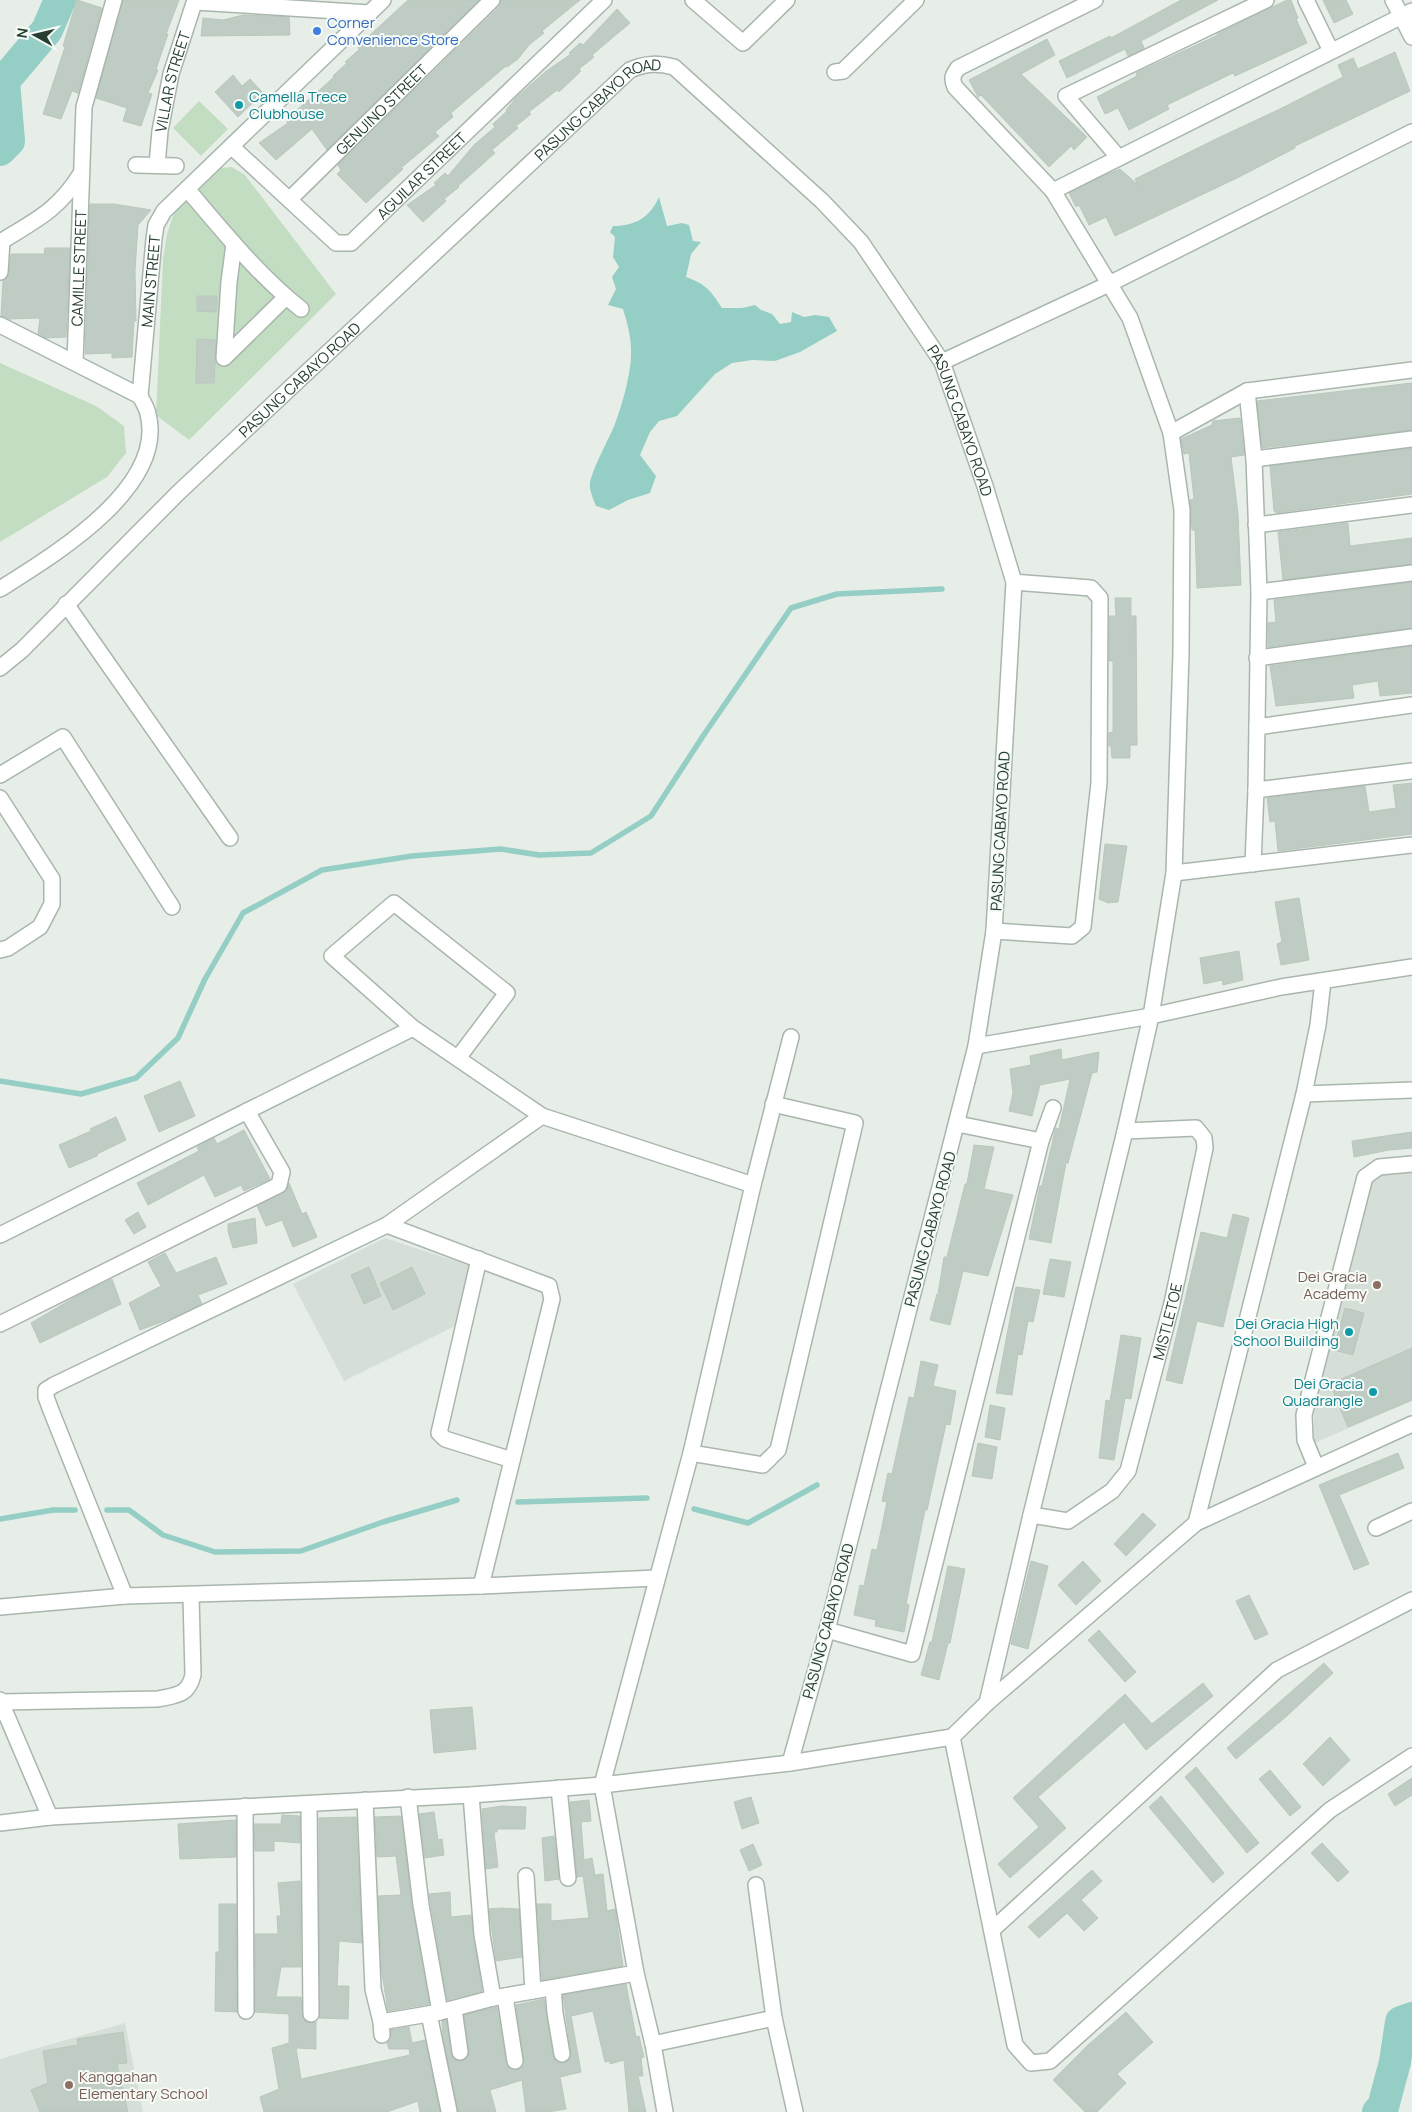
<svg xmlns="http://www.w3.org/2000/svg" width="1412" height="2112" font-family="Manrope,sans-serif">
<rect width="100%" height="100%" fill="#e7eee8"/>
<g fill="#d5ded7">
<path d="M1412,1164V1401L1314,1443V1413L1368,1169Z"/>
<path d="M385,1238L471,1266L455,1326L344,1381L293,1284Z"/>
<path d="M125,2023L143,2112H0V2059Z"/>
</g>
<g fill="#c3ddc2">
<path d="M199,101L228,129L201,156L173,128Z"/>
<path d="M232,167L245,175L336,294L189,440L156,415L163,259L167,234L174,213L221,168Z"/>
<path d="M0,363L96,406L124,426L126,453L107,477L0,542Z"/>
</g>
<path fill="#94cec4" d="M659,197L667,226L682,223L689,225L693,241L701,242L691,254L686,277C706,284 711,291 722,308H742L755,305L761,310L772,314L780,324L791,322L792,312L804,317L815,315L829,317L837,331L800,352L775,361L752,360L732,363L715,374L677,416L659,421L650,432L640,455L656,476L650,493L628,500L609,510L596,506C594,501 591,494 590,488C588,474 611,437 616,421C623,402 632,370 631,350C631,336 627,322 623,309L608,305L616,289L612,277L619,267L613,257L615,237L610,232L613,226C636,226 650,217 659,197Z"/>
<g fill="none" stroke-linecap="round" stroke-linejoin="round">
<g stroke="#94cec4" stroke-width="5.5">
<path d="M0,1081L81,1094L136,1078L178,1038L205,979L243,913L322,870L412,856L501,849L539,855L591,853L651,816L703,736L791,608L837,594L942,589"/>
<path d="M518,1502L647,1498"/>
<path d="M694,1509L748,1523L817,1485"/>
<path d="M107,1510H129L163,1535L215,1552L301,1551L383,1522L457,1500"/>
<path d="M0,1519L53,1510H75"/>
</g>
<g stroke="#94cec4" stroke-width="32">
<path d="M0,150L9,141L4,81L47,30L60,0"/>
<path d="M1378,2112L1383,2107L1395,2062L1401,2022L1412,2018"/>
</g>
</g>
<g fill="#bfccc3" stroke="#b9c7bd">
<path d="M77,0L102,8L78,93L72,91L61,119L43,114L65,47L63,46Z"/>
<path d="M123,0H179L166,34H168L156,69L158,70L148,93L152,94L141,126L123,121L127,108L96,98Z"/>
<path d="M408,0H479L327,150L312,129L276,160L259,143L288,123L287,122L297,110L334,77L333,76L347,63L345,62L360,49L358,48L369,36Z"/>
<path d="M501,0H580L542,31L544,33L529,45L518,59L507,67L506,66L451,113L453,117L435,132L439,136L401,168L403,169L366,203L337,174L341,170L338,165L499,7Z"/>
<path d="M1181,0H1218L1141,41L1144,48L1128,56L1125,49L1067,78L1059,61L1110,36L1111,38Z"/>
<path d="M1287,0H1291L1298,18L1296,19L1307,43L1235,76L1233,73L1167,105L1169,109L1129,130L1118,108L1105,114L1097,97L1137,76L1136,73L1218,35L1217,34Z"/>
<path d="M1323,0H1346L1353,14L1334,23Z"/>
<path d="M617,9L630,23L592,55L594,57L579,69L581,71L559,92L557,90L529,112L531,114L516,126L518,128L492,150L495,153L458,186L459,187L444,199L446,201L423,222L407,205L436,185L434,183L445,173L448,176L474,145L495,127L493,124L507,111L506,110L516,98L545,72L571,54L569,53L580,43L583,45Z"/>
<path d="M243,15L289,17L290,35L201,36L203,18L223,20Z"/>
<path d="M1047,39L1055,55L1021,74L1087,137L1074,150L1071,146L1049,167L981,95L978,97L969,80Z"/>
<path d="M1395,52L1410,91L1295,146V148L1239,177L1115,236L1106,217L1089,225L1079,205L1076,207L1069,193L1101,177L1120,169L1138,185L1135,179L1218,138L1280,109L1343,77L1338,65L1353,58L1358,69Z"/>
<path d="M233,75L242,86L250,79L263,93L238,117L215,92Z"/>
<path d="M90,204H114L151,210L138,225L135,271L136,321H134L132,357L112,358V353L85,354Z"/>
<path d="M45,248H70L66,337L45,338L38,334L40,318L9,319L1,316L3,281L7,278L9,273L11,254H44Z"/>
<path d="M197,296H217L216,312L197,311Z"/>
<path d="M197,339L216,340L214,383H196Z"/>
<path d="M1412,383V430L1262,448L1257,401Z"/>
<path d="M1240,418L1244,455L1231,457L1238,514L1241,585L1197,588L1195,530H1192L1190,500L1194,499L1189,453L1184,454L1181,439L1212,425L1213,421Z"/>
<path d="M1412,448V494L1276,513L1274,511L1270,466Z"/>
<path d="M1348,523L1350,546L1412,538V564L1283,580L1278,532Z"/>
<path d="M1412,582V628L1268,647V623L1276,622L1274,600Z"/>
<path d="M1115,598H1131V616H1136L1137,745H1130V758H1112L1111,746H1109V733L1113,732V661H1109V616H1116Z"/>
<path d="M1412,646V693L1380,696L1378,681L1352,685L1354,698L1276,706L1270,666Z"/>
<path d="M1412,783V834L1278,851L1275,821L1270,822L1267,798L1365,786L1369,812L1396,808L1393,785Z"/>
<path d="M1105,844L1127,846L1118,902L1108,903L1099,899Z"/>
<path d="M1299,898L1309,960L1281,965L1277,944L1282,942L1275,902Z"/>
<path d="M1239,951L1243,980L1223,985L1222,980L1204,984L1200,958Z"/>
<path d="M1061,1049L1062,1060L1099,1052L1097,1072L1092,1073L1068,1163H1066L1051,1243L1029,1239L1040,1186H1042L1055,1131L1056,1128L1059,1129L1070,1079L1040,1085L1032,1116L1009,1111L1013,1093L1010,1069L1031,1065L1030,1056Z"/>
<path d="M180,1081L195,1116L159,1132L144,1096Z"/>
<path d="M116,1117L126,1140L97,1154V1156L69,1168L59,1145L91,1131L90,1129Z"/>
<path d="M244,1130L270,1179L244,1191L241,1185L215,1197L204,1175L148,1205L137,1183L199,1151L197,1147L214,1138L217,1144Z"/>
<path d="M1412,1132V1148L1389,1150L1354,1157L1352,1141Z"/>
<path d="M974,1145L994,1147L984,1189L1013,1195L988,1276L963,1271L950,1325L930,1320L937,1294H938L944,1257H947L965,1184H967Z"/>
<path d="M289,1183L302,1214L306,1212L317,1237L293,1247L282,1220L266,1226L257,1206L284,1193Z"/>
<path d="M138,1212L146,1227L134,1234L125,1220Z"/>
<path d="M1233,1214L1249,1218L1223,1327L1197,1321L1182,1384L1166,1380L1201,1232L1227,1238Z"/>
<path d="M255,1218L257,1243L233,1248L228,1231V1224Z"/>
<path d="M165,1253L176,1273L216,1257L227,1284L198,1295L202,1304L172,1318L140,1330L129,1303L161,1286L148,1262Z"/>
<path d="M1050,1259L1071,1262L1064,1297L1043,1294Z"/>
<path d="M369,1267L381,1296L364,1304L351,1275Z"/>
<path d="M412,1267L425,1294L393,1310L380,1283Z"/>
<path d="M112,1279L121,1304L40,1343L31,1323L77,1296Z"/>
<path d="M1016,1287L1040,1290L1033,1322L1028,1321L1022,1355L1018,1354L1012,1395L996,1393Z"/>
<path d="M1345,1308L1364,1313L1353,1355L1334,1350Z"/>
<path d="M1121,1335L1141,1338L1131,1399L1125,1398L1114,1460L1099,1458L1106,1400L1110,1401Z"/>
<path d="M1412,1348V1400L1348,1427L1330,1384Z"/>
<path d="M921,1361L938,1365L933,1386L956,1391L950,1425L946,1424L927,1510H925L906,1604L909,1605L904,1632L875,1626L876,1620L854,1615L860,1585L864,1586L872,1549L877,1550L887,1502L882,1501L888,1473L892,1474L909,1397L914,1398Z"/>
<path d="M990,1405L1005,1408L1000,1440L985,1437Z"/>
<path d="M978,1443L997,1447L992,1479L972,1476Z"/>
<path d="M1398,1453L1404,1468L1339,1495L1369,1564L1354,1570L1319,1485Z"/>
<path d="M1143,1513L1156,1525L1126,1556L1114,1544Z"/>
<path d="M1031,1561L1048,1566L1028,1649L1011,1644Z"/>
<path d="M1083,1561L1101,1581L1076,1605L1058,1585Z"/>
<path d="M948,1566L965,1569L950,1643H948L939,1680L921,1675L930,1642H932Z"/>
<path d="M1249,1595L1268,1634L1255,1640L1236,1601Z"/>
<path d="M1099,1630L1136,1672L1125,1682L1088,1640Z"/>
<path d="M1324,1663L1333,1673L1288,1715L1236,1759L1227,1748Z"/>
<path d="M1203,1683L1213,1696L1146,1750L1124,1722L1038,1797L1066,1828L1010,1878L998,1864L1039,1827L1013,1798L1125,1694L1152,1724Z"/>
<path d="M472,1707L476,1749L434,1753L430,1710Z"/>
<path d="M1330,1737L1350,1760L1323,1786L1303,1764Z"/>
<path d="M1196,1767L1259,1843L1247,1853L1185,1777Z"/>
<path d="M1270,1770L1301,1807L1290,1816L1259,1779Z"/>
<path d="M1412,1778V1795L1395,1806L1388,1794Z"/>
<path d="M1161,1796L1224,1873L1213,1883L1149,1807Z"/>
<path d="M751,1797L759,1823L742,1829L734,1802Z"/>
<path d="M589,1800L591,1821L581,1822L584,1860L592,1858L595,1875L603,1874L607,1911L615,1909L623,1966L542,1980L537,1904H551V1921L589,1918L583,1876L577,1877L570,1802Z"/>
<path d="M502,1806L526,1807L525,1829H497V1832H494L498,1867L486,1869L482,1809Z"/>
<path d="M434,1812L438,1840L442,1839L444,1855L425,1858L419,1814Z"/>
<path d="M282,1815L300,1816V1843L274,1841V1851H255L254,1824H281Z"/>
<path d="M401,1816L412,1906L429,2004L388,2011L382,1973L378,1896L401,1895L396,1856L377,1857L375,1817Z"/>
<path d="M356,1817L362,1943L339,1941L337,1986H349L348,2019L319,2018V1818Z"/>
<path d="M236,1820V1857L180,1859L178,1824Z"/>
<path d="M554,1836L559,1879L545,1881L542,1838Z"/>
<path d="M1322,1843L1349,1872L1338,1882L1311,1853Z"/>
<path d="M753,1844L762,1865L749,1871L740,1850Z"/>
<path d="M1092,1870L1102,1881L1081,1900L1098,1918L1084,1931L1067,1913L1039,1938L1028,1927Z"/>
<path d="M300,1881L301,1967H281L276,1997H301L303,2019L311,2023L316,2022V2049L296,2048L301,2079L410,2055L409,2049H389L387,2043L391,2039V2030L409,2027L412,2043L425,2040L440,2112H420L418,2101L387,2112H264L260,2097L279,2089L272,2048L289,2043V2014L255,2012V1934H278L277,1916H281L278,1883Z"/>
<path d="M450,1892L451,1917L471,1915L482,1991L447,2000L429,1894Z"/>
<path d="M219,1904H236L237,2012L215,2011L216,1952H219Z"/>
<path d="M501,1908L519,1909L522,1957L496,1961L489,1909Z"/>
<path d="M626,1984L636,2037L639,2036L644,2057L641,2058L643,2076H638L646,2112H629L624,2060L610,2064V2061L605,2062L593,2011L571,2016L581,2072L560,2077L566,2109L548,2112H526L522,2080L490,2090L496,2112H458L443,2036L442,2021L446,2020L452,2057L456,2060L462,2061L466,2059L469,2051L464,2015L497,2007L506,2063L511,2070H517L524,2065V2060L516,2005L544,1999L553,2056L558,2063H564L568,2061L571,2053L563,1995Z"/>
<path d="M1126,2012L1153,2042L1117,2074L1126,2083L1097,2112H1085L1053,2080L1088,2045Z"/>
<path d="M123,2032L127,2063L117,2064L128,2112H40L31,2090L48,2083L43,2051L78,2045L77,2039Z"/>
</g>
<g fill="none" stroke-linecap="round" stroke-linejoin="round">
<defs>
<g id="minor">
<path d="M693,0L743,43L787,0"/>
<path d="M1306,0L1331,51"/>
<path d="M1393,0L1412,37"/>
<path d="M195,2L370,13"/>
<path d="M835,72L843,71L916,0"/>
<path id="s1" d="M232,147L336,243H351L604,0"/>
<path d="M1119,158L1066,96L1266,0"/>
<path d="M136,165L176,166"/>
<path id="s2" d="M157,165L160,131L171,74L195,0"/>
<path d="M187,189C223,231 258,275 301,309"/>
<path d="M1053,191L1412,11"/>
<path id="s3" d="M290,199L492,0"/>
<path d="M234,244L229,282L224,358L286,297"/>
<path d="M0,272L2,241C36,220 58,210 80,175"/>
<path d="M0,325L140,396"/>
<path id="s4" d="M75,362L84,107L114,0"/>
<path d="M942,362L1109,284L1412,132"/>
<path d="M1247,391L1254,459L1259,592L1256,790L1253,864"/>
<path d="M1171,433L1247,391L1412,370"/>
<path d="M1254,459L1412,439"/>
<path d="M1256,525L1412,505"/>
<path d="M1259,592L1412,573"/>
<path d="M66,604L230,838"/>
<path d="M1257,658L1412,637"/>
<path id="s5" d="M0,668L22,650L178,493L630,70C646,63 657,63 674,67L822,201L861,242L942,362L985,486L1014,582L994,931L976,1046L827,1630L790,1763"/>
<path d="M1257,727L1412,705"/>
<path d="M0,775L63,737L172,907"/>
<path d="M1256,790L1412,771"/>
<path d="M0,798L52,879V904L40,927L8,948L0,950"/>
<path d="M1174,873L1412,845"/>
<path d="M994,931L1072,936L1083,927L1099,783L1100,598L1091,588L1014,582"/>
<path d="M976,1046L1151,1016L1281,987L1412,967"/>
<path d="M458,1058L507,993L394,903L332,956L413,1028L542,1116L753,1185"/>
<path d="M1304,1094L1412,1090"/>
<path d="M958,1124L1041,1141"/>
<path d="M387,1225L549,1286L552,1299L481,1586"/>
<path d="M0,1235L413,1028"/>
<path d="M479,1259L439,1433L445,1439L512,1460"/>
<path d="M0,1324L279,1185L282,1172L247,1111"/>
<path d="M691,1453L763,1465L778,1450L855,1123L773,1104"/>
<path d="M1316,1467L1305,1440L1304,1415L1365,1177L1379,1167L1412,1164"/>
<path id="s6" d="M1031,1515L1068,1521L1112,1491L1128,1471L1172,1303L1205,1148L1204,1138L1196,1128L1125,1131"/>
<path d="M1196,1523L1304,1094L1318,1025L1323,981"/>
<path d="M1376,1528L1412,1511"/>
<path d="M125,1596L50,1408L46,1397V1390L54,1385L387,1225L542,1116"/>
<path d="M0,1607L125,1596L481,1586L656,1578"/>
<path d="M827,1630L912,1654L1041,1141L1053,1108"/>
<path d="M0,1700L50,1817"/>
<path d="M1,1702L158,1699C176,1695 188,1696 193,1675L191,1596"/>
<path d="M987,1703L1031,1515L1125,1131L1151,1016L1174,873L1181,653L1182,510L1171,433L1130,318L1053,191L955,87C951,78 953,75 958,68L1095,0"/>
<path d="M952,1737L1015,2045L1031,2063L1050,2061L1330,1810L1412,1756"/>
<path d="M559,1788L568,1878"/>
<path d="M471,1795L482,1935L493,1998"/>
<path d="M408,1797L421,1905L440,2012"/>
<path d="M365,1800L373,1989L381,2022L382,2035"/>
<path d="M309,1804L311,2014"/>
<path d="M245,1806L246,2011"/>
<path d="M0,1823L50,1817L471,1795L602,1785L790,1763L952,1737L987,1703L1196,1523L1412,1424"/>
<path d="M526,1876L533,1991"/>
<path d="M756,1885L774,2018L795,2112"/>
<path d="M992,1930L1277,1670L1412,1600"/>
<path d="M553,1988L555,2013L562,2054"/>
<path d="M505,1996L515,2061"/>
<path d="M454,2009L460,2052"/>
<path d="M429,2014L449,2111"/>
<path d="M381,2022L440,2012L493,1998L636,1973"/>
<path d="M653,2044L774,2018"/>
<path d="M665,2112L653,2044L636,1973L602,1785L691,1453L753,1185L791,1037"/>
</g>
<g id="tertiary">
<path id="s7" d="M0,589C52,556 167,488 148,414C147,408 143,402 140,396L154,239L156,225L164,211L383,0"/>
</g>
</defs>
<use href="#minor" stroke="#a9b6ad" stroke-width="18"/>
<use href="#tertiary" stroke="#a9b6ad" stroke-width="18"/>
<use href="#minor" stroke="#fff" stroke-width="15"/>
<use href="#tertiary" stroke="#fff" stroke-width="15"/>
</g>
<circle fill="#3f7fe0" stroke="#f7fbf8" stroke-width="2" cx="317" cy="31" r="5"/>
<g fill="#0f9aa8" stroke="#f7fbf8" stroke-width="2">
<circle cx="239" cy="105" r="5"/>
<circle cx="1349" cy="1332" r="5"/>
<circle cx="1373" cy="1392" r="5"/>
</g>
<g fill="#8d6e63" stroke="#f7fbf8" stroke-width="2">
<circle cx="1377" cy="1285" r="5"/>
<circle cx="69" cy="2085" r="5"/>
</g>
<g text-anchor="middle" dominant-baseline="central" stroke-width="4" stroke-linejoin="round" paint-order="stroke">
<g font-size="15" fill="#366cbe" stroke="#f7fbf8" text-anchor="start">
<text x="327" y="22">Corner<tspan x="327" dy="17">Convenience Store</tspan></text>
</g>
<g font-size="15" fill="#263f31" stroke="#f7fbf8">
<text stroke="none"><textPath href="#s2" startOffset="85">VILLAR STREET</textPath></text>
<text stroke="none"><textPath href="#s3" startOffset="128">GENUINO STREET</textPath></text>
<text stroke="none"><textPath href="#s5" startOffset="821">PASUNG CABAYO ROAD</textPath></text>
<text stroke="none"><textPath href="#s1" startOffset="254">AGUILAR STREET</textPath></text>
<text stroke="none"><textPath href="#s4" startOffset="94">CAMILLE STREET</textPath></text>
<text stroke="none"><textPath href="#s7" startOffset="378">MAIN STREET</textPath></text>
<text stroke="none"><textPath href="#s5" startOffset="416">PASUNG CABAYO ROAD</textPath></text>
<text stroke="none"><textPath href="#s5" startOffset="1376">PASUNG CABAYO ROAD</textPath></text>
<text transform="translate(1000 831) rotate(-87)">PASUNG CABAYO ROAD</text>
<text transform="translate(930 1229) rotate(-75)">PASUNG CABAYO ROAD</text>
<text stroke="none"><textPath href="#s6" startOffset="271">MISTLETOE</textPath></text>
<text transform="translate(828 1621) rotate(-75)">PASUNG CABAYO ROAD</text>
</g>
<g font-size="15" fill="#0d838f" stroke="#f7fbf8" text-anchor="end">
<text x="249" y="96" text-anchor="start">Camella Trece<tspan x="249" dy="17">Clubhouse</tspan></text>
<text x="1339" y="1323">Dei Gracia High<tspan x="1339" dy="17">School Building</tspan></text>
<text x="1363" y="1383">Dei Gracia<tspan x="1363" dy="17">Quadrangle</tspan></text>
</g>
<g font-size="15" fill="#785e54" stroke="#f7fbf8" text-anchor="end">
<text x="1367" y="1276">Dei Gracia<tspan x="1367" dy="17">Academy</tspan></text>
<text x="79" y="2076" text-anchor="start">Kanggahan<tspan x="79" dy="17">Elementary School</tspan></text>
</g>
</g>
<g transform="translate(35 35) rotate(278)" stroke="#f7fbf8" stroke-width="4" paint-order="stroke">
<path d="M0-4L9 19L0 12L-9 19Z" fill="#263f31"/>
<text y="-8" font-size="14" font-weight="bold" text-anchor="middle" fill="#263f31">N</text>
</g>
</svg>
